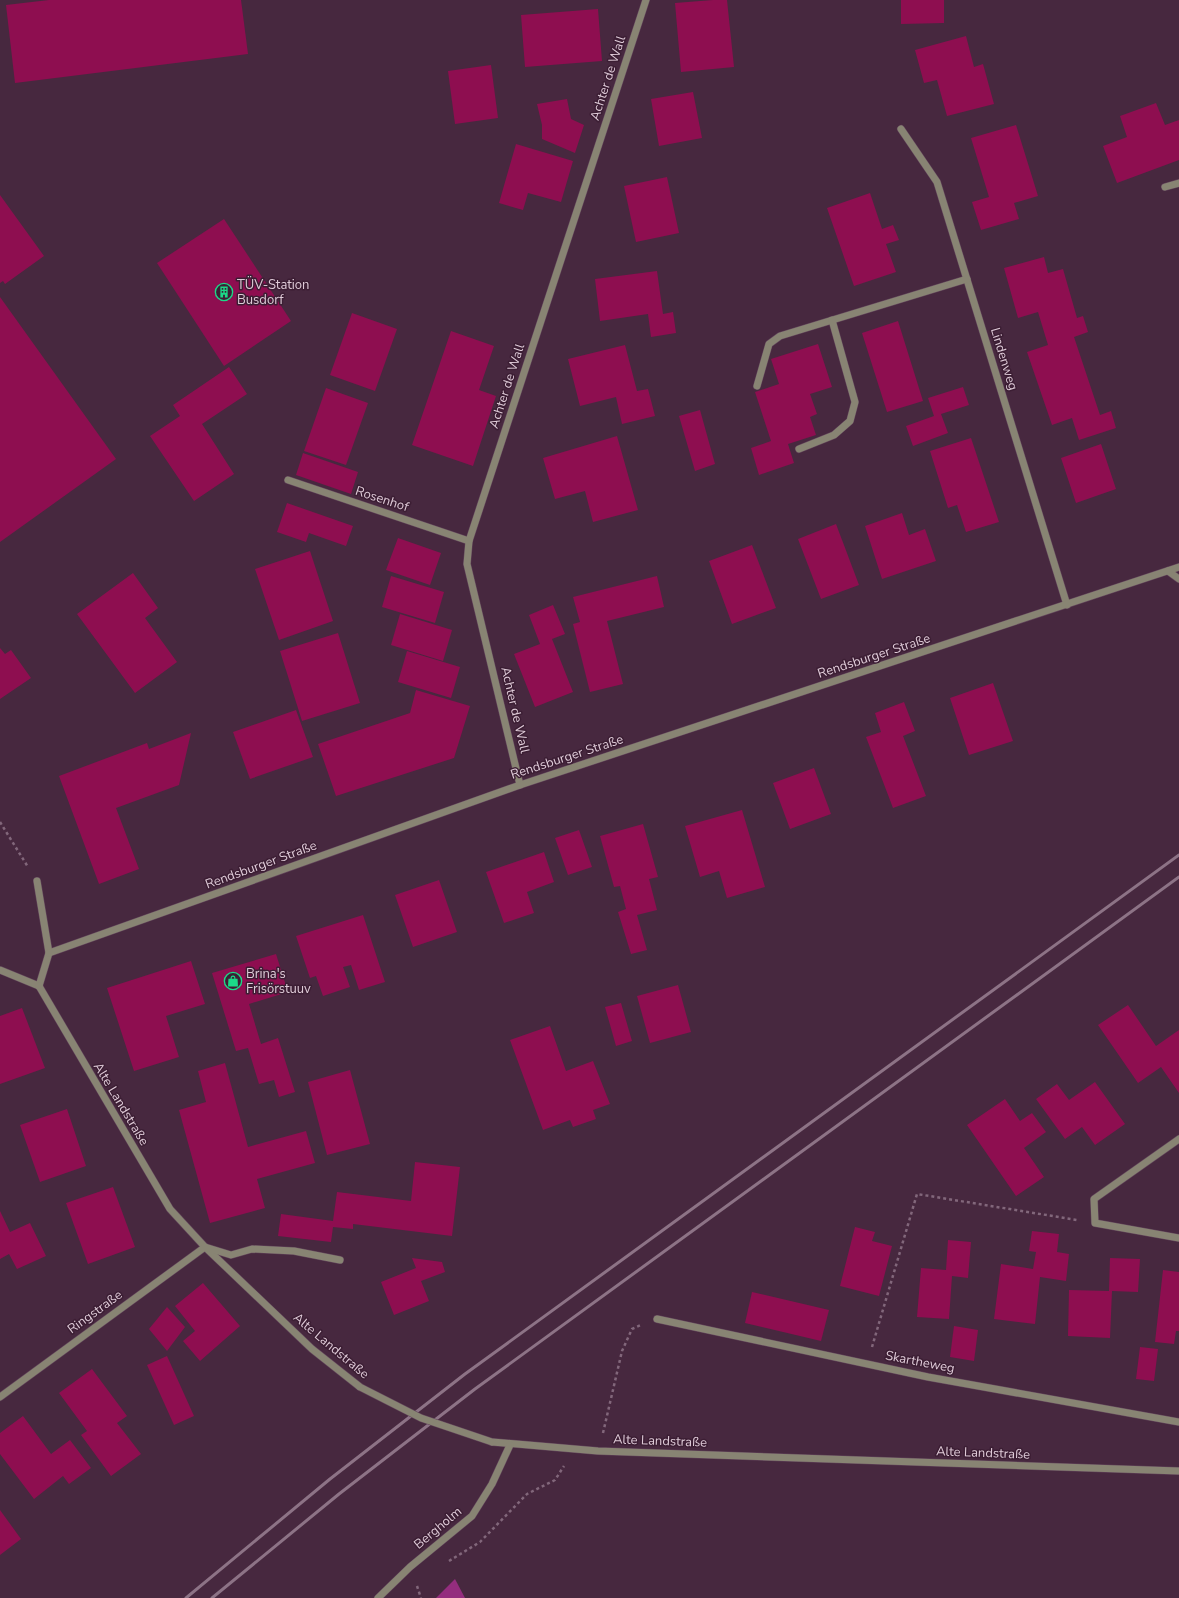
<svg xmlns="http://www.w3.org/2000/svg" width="1179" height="1598" font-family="'Nunito Sans',sans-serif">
<rect width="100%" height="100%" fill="#47283f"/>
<path fill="#942d7e" d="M455,1579L465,1598H436Z"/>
<g fill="#8e0e50">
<path d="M49,0H241L248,54L15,83L6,5Z"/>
<path d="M713,0H727L734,67L681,72L675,3Z"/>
<path d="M901,0H944V23L901,24Z"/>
<path d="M598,9L602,61L525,67L521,15Z"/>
<path d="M966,36L974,67L983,64L994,104L947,116L937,80L924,83L915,50Z"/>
<path d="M491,65L498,118L455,124L448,71Z"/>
<path d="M693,92L702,138L659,146L651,99Z"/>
<path d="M567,99L571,119L584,125L575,153L542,139V125L537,104Z"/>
<path d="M1156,103L1165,125L1179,120V160L1117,183L1103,146L1127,137L1120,116Z"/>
<path d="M1016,125L1038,196L1014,203L1019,219L981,230L972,202L989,197L971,138Z"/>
<path d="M516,144L573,161L561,202L528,193L523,210L499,203Z"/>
<path d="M667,177L679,233L636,242L624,186Z"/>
<path d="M870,193L882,229L893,225L899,240L886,244L896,272L854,286L827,208Z"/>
<path d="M0,195L44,256L5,284L3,281L0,283Z"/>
<path d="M224,219L291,321L224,366L157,263Z"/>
<path d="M1044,257L1048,273L1063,269L1077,318L1083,316L1088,332L1074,337L1100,415L1111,411L1116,428L1079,440L1072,418L1052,425L1027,352L1048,345L1038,312L1018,318L1004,268Z"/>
<path d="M657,271L663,314L673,312L676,333L651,337L648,314L600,321L595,279Z"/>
<path d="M0,297L116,459L0,542Z"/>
<path d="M352,313L397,329L375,391L330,375Z"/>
<path d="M898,321L923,401L887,412L862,333Z"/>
<path d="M451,331L494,346L479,390L496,396L473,466L412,445Z"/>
<path d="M818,344L832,387L810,394L817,414L810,417L816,435L788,444L794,463L759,475L751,448L771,441L755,392L779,384L771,359Z"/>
<path d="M625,345L637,391L648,389L655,416L622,424L616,397L580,406L568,359Z"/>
<path d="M229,367L247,394L202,424L234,474L194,501L150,436L180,416L173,405Z"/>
<path d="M963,387L969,405L941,414L948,433L913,446L906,426L934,416L928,398Z"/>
<path d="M326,388L368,403L346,465L304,451Z"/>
<path d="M700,410L715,464L695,471L679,416Z"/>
<path d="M617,436L638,510L593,522L585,491L555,499L543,458Z"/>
<path d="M971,438L999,522L966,532L957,505L948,508L930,451Z"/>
<path d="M1101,444L1116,489L1076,503L1061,458Z"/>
<path d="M303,453L358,472L351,494L296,475Z"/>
<path d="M287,503L353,526L346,546L309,533L306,542L277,532Z"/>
<path d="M902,513L909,535L925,529L936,561L882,579L865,526Z"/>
<path d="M836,524L859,585L821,599L798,539Z"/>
<path d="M398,538L441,553L430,585L386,570Z"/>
<path d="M752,545L776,608L732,624L709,561Z"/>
<path d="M310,551L333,621L279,640L255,569Z"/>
<path d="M133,573L158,608L145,618L177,662L135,693L77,614Z"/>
<path d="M391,576L444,592L435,623L382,607Z"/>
<path d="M657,576L664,607L607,621L623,684L590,692L573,624L580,622L573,597Z"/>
<path d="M553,605L565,634L552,639L573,692L535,707L514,654L540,644L529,615Z"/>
<path d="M400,614L452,630L443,661L391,645Z"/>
<path d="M338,633L360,703L302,721L280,651Z"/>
<path d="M0,648L5,654L11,650L31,678L0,699Z"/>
<path d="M407,651L460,667L451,698L398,682Z"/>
<path d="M993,683L1013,741L969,755L950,698Z"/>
<path d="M416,690L470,706L454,758L336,796L318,744L410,713Z"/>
<path d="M904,702L915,731L903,736L926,796L893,808L866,737L881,732L875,713Z"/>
<path d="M296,710L313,757L250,779L233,732Z"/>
<path d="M191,733L179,785L116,808L139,869L99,884L59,776L147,743L149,749Z"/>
<path d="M814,768L831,814L790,829L773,783Z"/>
<path d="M742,810L765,887L727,898L719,871L700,877L685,826Z"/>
<path d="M643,824L658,877L649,879L657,910L637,915L647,950L631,954L618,912L626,909L620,886L614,887L600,836Z"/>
<path d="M579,830L592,867L568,875L555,838Z"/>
<path d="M544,852L554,882L527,892L534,913L504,923L486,872Z"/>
<path d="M439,880L457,932L413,947L395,895Z"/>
<path d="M363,915L385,982L359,990L351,965L343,967L350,987L323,996L316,976L310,978L296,936Z"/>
<path d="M276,954L288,992L249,1004L261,1044L278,1038L295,1092L279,1097L274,1080L259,1084L248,1048L236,1051L212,973Z"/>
<path d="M191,961L205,1004L166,1016L179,1057L134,1071L107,988Z"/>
<path d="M678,985L691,1032L650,1043L637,996Z"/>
<path d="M621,1003L632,1041L616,1046L605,1007Z"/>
<path d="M1128,1005L1156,1046L1179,1030V1093L1161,1067L1138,1083L1098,1025Z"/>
<path d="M22,1008L45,1068L0,1084V1016Z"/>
<path d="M550,1026L566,1071L593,1061L610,1104L593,1110L596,1119L573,1127L570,1120L543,1130L510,1040Z"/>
<path d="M225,1063L248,1147L306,1131L315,1163L257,1179L265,1208L210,1223L179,1110L206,1102L198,1071Z"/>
<path d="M350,1070L370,1144L327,1155L308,1082Z"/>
<path d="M1095,1082L1125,1124L1095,1145L1082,1127L1065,1139L1036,1099L1057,1084L1069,1100Z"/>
<path d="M1005,1099L1020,1121L1032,1113L1046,1132L1024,1148L1044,1177L1016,1196L967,1125Z"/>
<path d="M67,1109L86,1166L40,1182L20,1125Z"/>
<path d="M415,1162L460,1167L452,1236L353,1224V1229L333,1227L331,1242L278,1236L281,1214L333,1221L337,1192L411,1201Z"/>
<path d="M113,1187L135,1247L88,1264L66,1203Z"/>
<path d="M0,1211L10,1232L30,1223L46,1256L17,1269L9,1254L0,1259Z"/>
<path d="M855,1227L875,1232L872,1241L892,1246L879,1296L840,1286Z"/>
<path d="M1032,1231L1059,1234L1057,1252L1069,1254L1066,1281L1040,1277L1035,1324L994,1319L1001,1264L1033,1269L1036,1252L1029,1251Z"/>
<path d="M948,1240L971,1242L968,1278L952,1276L949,1319L917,1317L921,1268L946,1270Z"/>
<path d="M412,1258L442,1262L445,1272L421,1281L429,1301L394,1315L381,1282L416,1268Z"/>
<path d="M1110,1258L1140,1259L1138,1292L1112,1291L1110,1338L1068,1336L1069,1290L1109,1291Z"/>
<path d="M1163,1270L1179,1272V1331H1176L1174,1344L1155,1342Z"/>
<path d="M203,1283L240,1326L200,1361L183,1341L195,1331L175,1306Z"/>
<path d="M752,1292L829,1310L821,1341L745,1323Z"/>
<path d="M167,1307L185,1327L167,1351L149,1329Z"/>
<path d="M954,1326L978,1330L974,1361L950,1357Z"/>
<path d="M1140,1347L1158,1349L1154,1381L1136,1379Z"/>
<path d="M167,1356L194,1416L174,1425L147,1365Z"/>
<path d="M92,1369L127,1416L117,1423L141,1454L111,1476L81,1435L87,1431L59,1393Z"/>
<path d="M23,1416L51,1454L70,1440L91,1468L69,1484L63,1476L34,1499L0,1454V1433Z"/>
<path d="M0,1510L21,1539L0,1555Z"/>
</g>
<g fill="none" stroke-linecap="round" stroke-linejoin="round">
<defs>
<g id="minor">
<path d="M901,129L937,182L1067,605"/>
<path d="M1165,187L1179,183"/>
<path d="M757,386L769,344L780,336L967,279"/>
<path d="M799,449L834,435L850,421L855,402L832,320"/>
<path d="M288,480L469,541"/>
<path d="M1168,571L1179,579"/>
<path d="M520,785L467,564L469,541L646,0"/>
<path d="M37,881L49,953L39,986"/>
<path d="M49,953L520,785L1179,567"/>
<path d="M0,970L39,986"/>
<path d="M39,986L170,1209L205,1247L312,1349L360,1387"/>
<path d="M1179,1139L1094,1199L1095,1223L1179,1238"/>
<path d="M657,1319L928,1377L1179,1422"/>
<path d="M0,1397L205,1247L231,1255L252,1249L294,1251L340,1260"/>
<path d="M492,1442L598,1451L1179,1471"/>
<path d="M378,1598L410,1567L472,1516L492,1484L510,1445"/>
</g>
</defs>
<use href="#minor" stroke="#62455b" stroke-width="8"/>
<g stroke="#82677b" stroke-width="2.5" stroke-dasharray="3 3" stroke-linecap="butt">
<path d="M0,822L28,867"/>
<path d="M872,1347L917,1194L1077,1220"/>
<path d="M603,1433L622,1351L632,1329L641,1325"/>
<path d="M449,1561L480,1542L527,1494L555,1480L564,1466"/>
<path d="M417,1586L421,1598"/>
</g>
<use href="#minor" stroke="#888473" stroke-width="7"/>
<g stroke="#8d7386" stroke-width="3">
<path d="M186,1598L330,1479L465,1374L1179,855"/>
<path d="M212,1598L339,1494L475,1389L1179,877"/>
</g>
<defs>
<path id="minor-bridge" d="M360,1387L421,1418L492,1442"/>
</defs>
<use href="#minor-bridge" stroke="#62455b" stroke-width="8" stroke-linecap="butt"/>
<use href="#minor-bridge" stroke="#888473" stroke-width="7"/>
</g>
<defs>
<symbol id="building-ring" viewBox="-11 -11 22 22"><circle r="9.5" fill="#3c1e34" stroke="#1cd988" stroke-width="1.5"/><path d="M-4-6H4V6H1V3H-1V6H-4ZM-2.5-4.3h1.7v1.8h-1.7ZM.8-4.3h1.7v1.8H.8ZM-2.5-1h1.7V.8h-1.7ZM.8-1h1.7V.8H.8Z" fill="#1cd988"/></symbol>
<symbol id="shop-ring" viewBox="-11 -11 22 22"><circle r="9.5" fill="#3c1e34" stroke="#1cd988" stroke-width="1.5"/><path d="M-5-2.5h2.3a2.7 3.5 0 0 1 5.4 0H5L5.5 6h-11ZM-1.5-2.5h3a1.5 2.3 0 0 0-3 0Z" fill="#1cd988"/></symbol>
</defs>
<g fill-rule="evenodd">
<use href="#building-ring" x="214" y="282" width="20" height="20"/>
<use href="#shop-ring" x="223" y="971" width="20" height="20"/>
</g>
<g text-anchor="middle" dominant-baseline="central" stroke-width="3" stroke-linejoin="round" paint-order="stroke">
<g font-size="13" fill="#dfcbd8" stroke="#3c1e34">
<text transform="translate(608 78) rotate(-72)">Achter de Wall</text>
<text transform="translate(1004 359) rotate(73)">Lindenweg</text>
<text transform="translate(507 386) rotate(-72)">Achter de Wall</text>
<text transform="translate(382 499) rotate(18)">Rosenhof</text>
<text transform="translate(874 656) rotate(-18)">Rendsburger Straße</text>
<text transform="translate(515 710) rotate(77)">Achter de Wall</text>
<text transform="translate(567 757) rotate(-18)">Rendsburger Straße</text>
<text transform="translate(261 865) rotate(-20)">Rendsburger Straße</text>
<text transform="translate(121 1104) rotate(59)">Alte Landstraße</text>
<text transform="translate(95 1312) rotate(-36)">Ringstraße</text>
<text transform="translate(331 1346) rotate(40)">Alte Landstraße</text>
<text transform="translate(920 1362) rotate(11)">Skartheweg</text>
<text transform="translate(660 1441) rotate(2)">Alte Landstraße</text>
<text transform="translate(983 1453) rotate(2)">Alte Landstraße</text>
<text transform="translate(438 1528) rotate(-40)">Bergholm</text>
</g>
<g font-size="13" fill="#dfcbd8" stroke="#3c1e34" text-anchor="start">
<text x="237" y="285">TÜV-Station<tspan x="237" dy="15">Busdorf</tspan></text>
<text x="246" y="974">Brina's<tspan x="246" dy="15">Frisörstuuv</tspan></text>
</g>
</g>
</svg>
